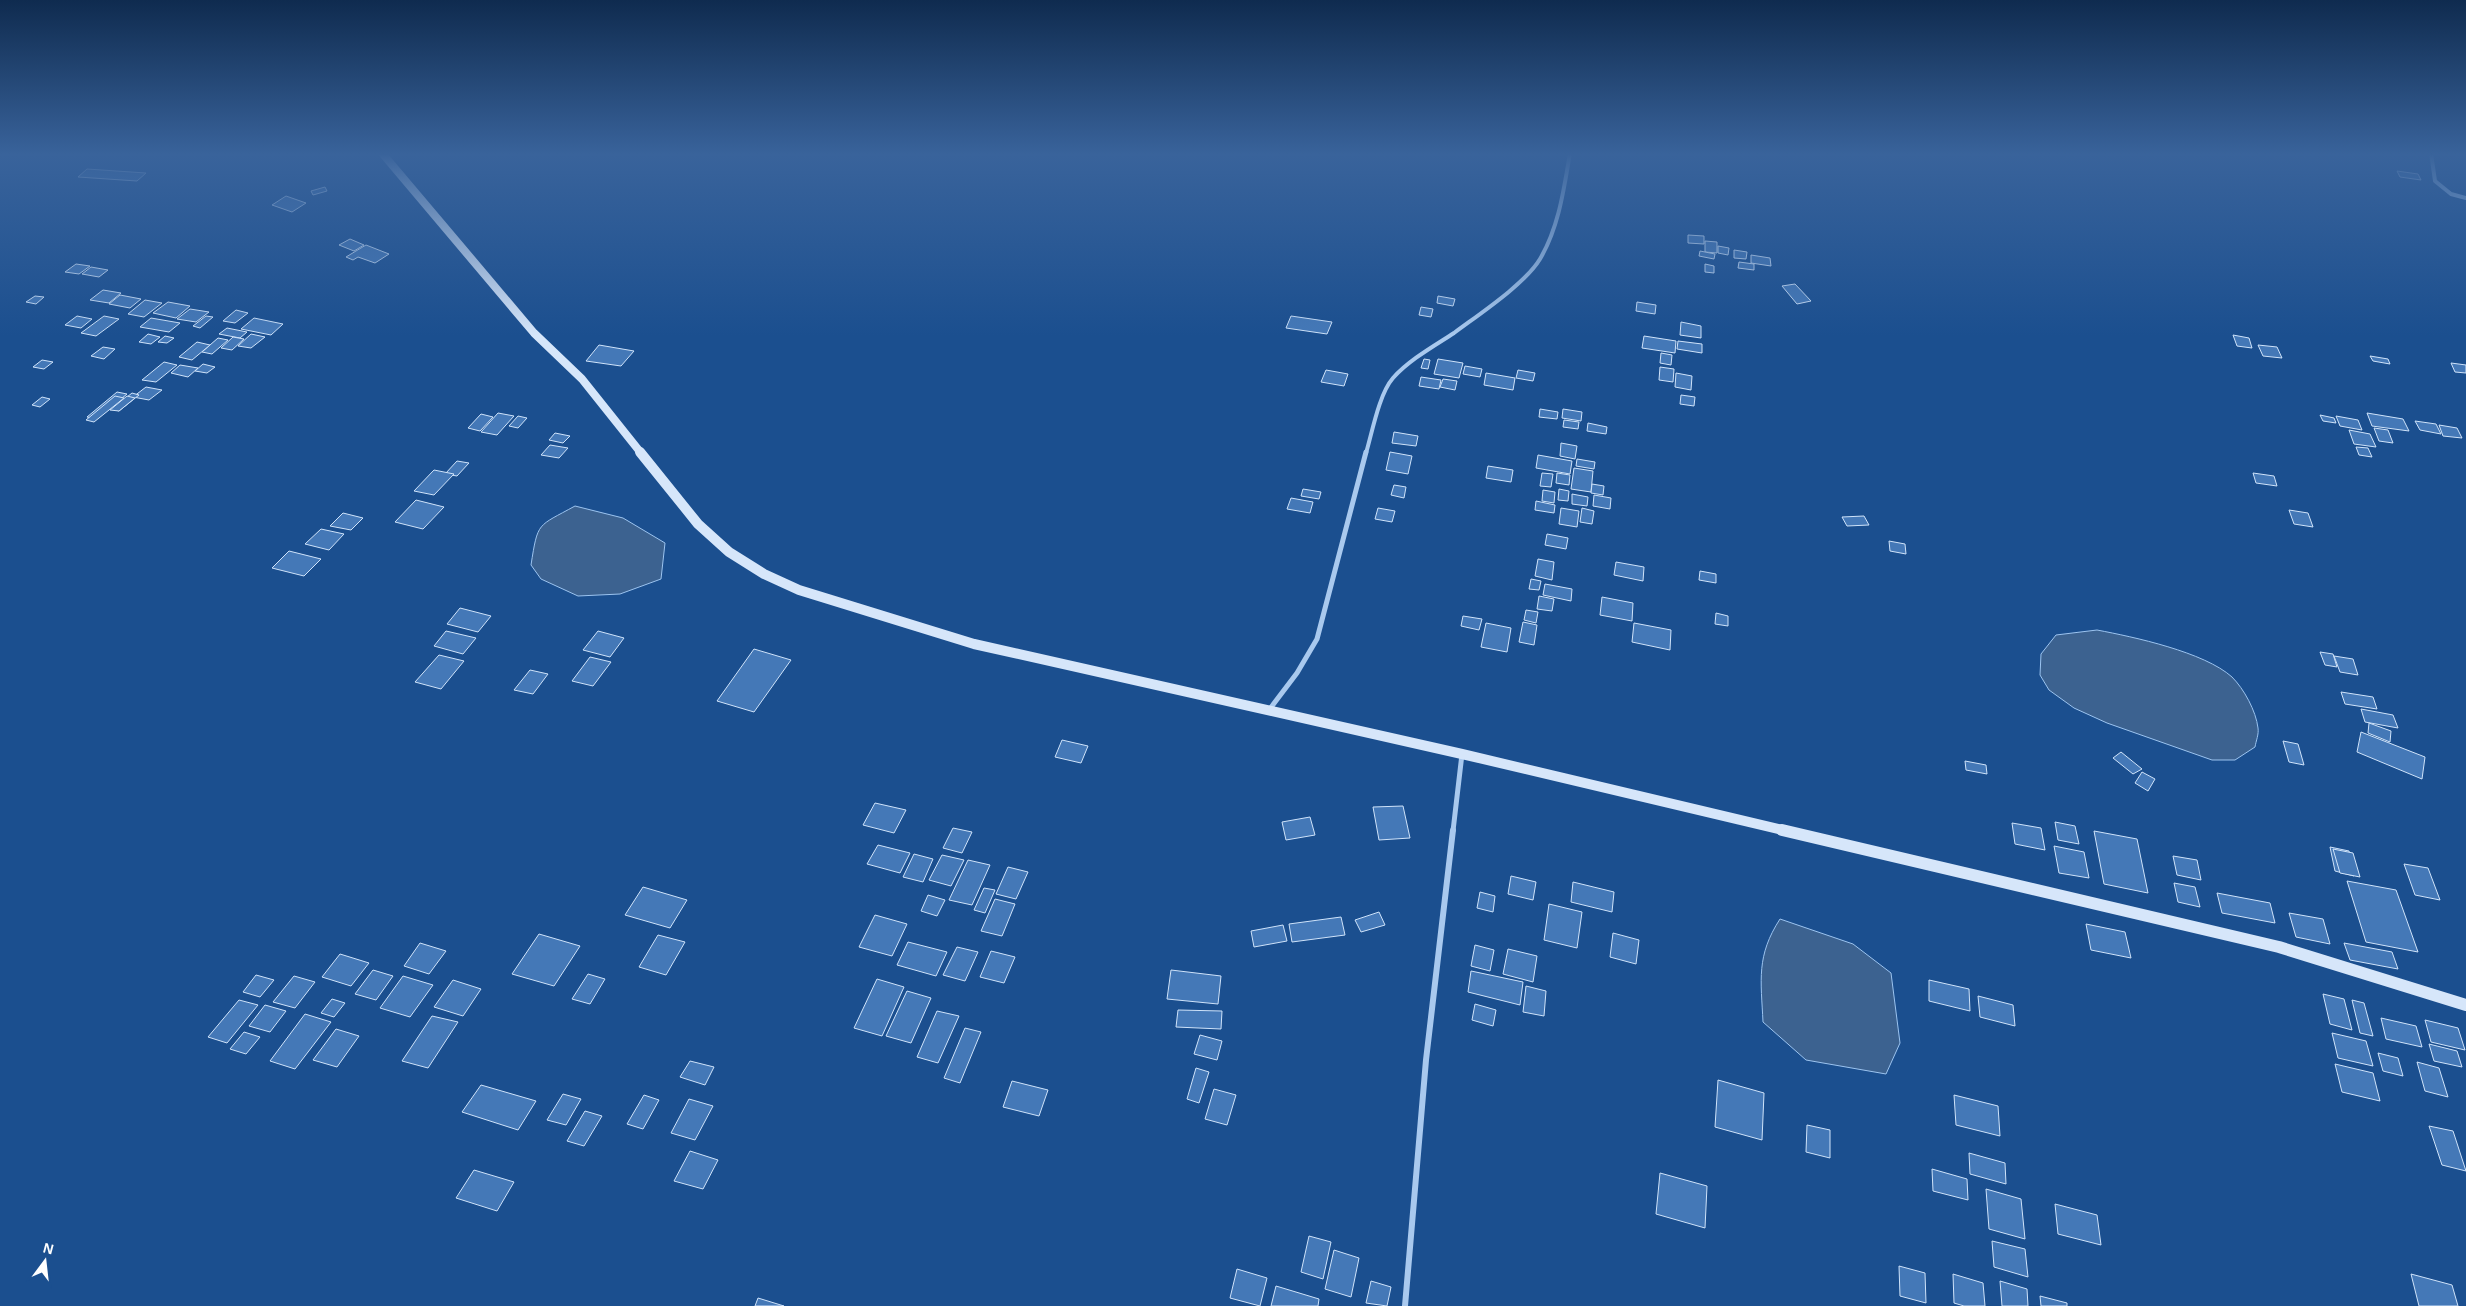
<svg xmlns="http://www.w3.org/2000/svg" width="2466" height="1306" font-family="Helvetica,sans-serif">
<rect width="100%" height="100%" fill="#1b4f8f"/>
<g fill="#3c6290" stroke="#9cc4f0">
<path d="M575,506L623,518L665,543L661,579L620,594L578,596L541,579L531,565C538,521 537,527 575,506Z"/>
<path d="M2097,630C2134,637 2204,652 2232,677C2244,689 2256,711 2258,728C2259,734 2256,741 2255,747L2235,760H2212L2107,723L2074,708L2049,690L2040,675L2041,654L2056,635Z"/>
<path d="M1780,919L1853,944L1891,973L1900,1043L1886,1074L1806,1060L1763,1022C1761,980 1756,956 1780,919Z"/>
</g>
<g fill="#4478b7" stroke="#cfe3fa">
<path d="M87,169L146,173L137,181L78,177Z"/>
<path d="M2397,171L2418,174L2421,180L2400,177Z"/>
<path d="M325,187L327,191L313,195L311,191Z"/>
<path d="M286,196L306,203L292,212L272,205Z"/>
<path d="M1688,235L1704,236V244L1688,243Z"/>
<path d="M350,239L364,245L354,251L339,245Z"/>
<path d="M1705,241L1717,242V253L1705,252Z"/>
<path d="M366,245L389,254L375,263L358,257L353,260L346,257Z"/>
<path d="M1718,246L1729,248L1728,255L1718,253Z"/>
<path d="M1734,250L1747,252L1746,259L1734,258Z"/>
<path d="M1700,251L1715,254L1714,259L1699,256Z"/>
<path d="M1751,255L1770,258L1771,266L1751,263Z"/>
<path d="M1739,262L1754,264V270L1738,268Z"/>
<path d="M76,264L90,266L79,274L65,272Z"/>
<path d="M1705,264L1714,266V273L1705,272Z"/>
<path d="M91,267L108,270L99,277L82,274Z"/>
<path d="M1795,284L1811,301L1797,304L1782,286Z"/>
<path d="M103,290L121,293L109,303L90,300Z"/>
<path d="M120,295L141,299L130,308L109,304Z"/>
<path d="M35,296L44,297L36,304L26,302Z"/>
<path d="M1438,296L1455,299L1453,306L1437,303Z"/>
<path d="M145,300L162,303L144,317L128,314Z"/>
<path d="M168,302L190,306L176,318L153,313Z"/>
<path d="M1637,302L1656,305L1655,314L1636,311Z"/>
<path d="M1421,307L1433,309L1431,317L1419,315Z"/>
<path d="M190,309L209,312L196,322L177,319Z"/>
<path d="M236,310L248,313L235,323L223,321Z"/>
<path d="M77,316L92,319L81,328L65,325Z"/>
<path d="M104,316L119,319L96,336L81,333Z"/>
<path d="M206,316L213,317L200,328L193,326Z"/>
<path d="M1291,316L1332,322L1327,334L1286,328Z"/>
<path d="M151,318L180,323L169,332L140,327Z"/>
<path d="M254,318L283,324L271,335L241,329Z"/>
<path d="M1681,322L1701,326V338L1680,335Z"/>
<path d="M227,328L247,332L240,338L219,334Z"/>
<path d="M148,334L160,337L151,344L139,342Z"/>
<path d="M251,334L265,337L251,348L238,346Z"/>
<path d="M2233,335L2249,338L2252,348L2237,346Z"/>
<path d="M165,336L174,338L167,343L158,342Z"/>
<path d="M1644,336L1676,341L1675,353L1642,348Z"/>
<path d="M233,337L244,339L232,350L221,348Z"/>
<path d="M218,338L228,340L212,354L202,352Z"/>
<path d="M1678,341L1702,344V353L1677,349Z"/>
<path d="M197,342L210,345L192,360L179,357Z"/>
<path d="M599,345L634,351L621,366L586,361Z"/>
<path d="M2258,345L2277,347L2282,358L2263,356Z"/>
<path d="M103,347L115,349L104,359L91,356Z"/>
<path d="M1661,353L1672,355L1671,365L1660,363Z"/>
<path d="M2370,356L2388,359L2390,364L2373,361Z"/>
<path d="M1424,359L1430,360L1428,369L1421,368Z"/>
<path d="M1438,359L1463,363L1459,378L1434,374Z"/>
<path d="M42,360L53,362L44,369L33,367Z"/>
<path d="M164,362L177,365L156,382L142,380Z"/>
<path d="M2451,363L2466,365V373L2455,372Z"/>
<path d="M203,364L215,367L207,373L195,371Z"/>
<path d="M180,365L198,368L188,377L171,373Z"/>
<path d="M1465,366L1482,369L1480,377L1463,374Z"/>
<path d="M1660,367L1674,369L1673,382L1659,380Z"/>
<path d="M1326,370L1348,374L1344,386L1321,382Z"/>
<path d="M1518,370L1535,373L1533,381L1516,378Z"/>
<path d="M1486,373L1515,378L1513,390L1484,385Z"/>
<path d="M1676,373L1692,376L1691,390L1675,387Z"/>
<path d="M1421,377L1441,380L1439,389L1419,386Z"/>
<path d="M1443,379L1457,381L1455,390L1440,387Z"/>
<path d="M146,387L162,390L149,400L133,397Z"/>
<path d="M117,392L127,394L97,419L87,417Z"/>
<path d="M132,393L139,395L119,411L112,409Z"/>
<path d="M1681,395L1695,397L1694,406L1680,404Z"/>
<path d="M115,396L124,398L94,422L86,420Z"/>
<path d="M127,396L135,398L119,411L110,410Z"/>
<path d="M42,397L50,399L40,407L32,405Z"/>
<path d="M1540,409L1558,412L1557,419L1539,417Z"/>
<path d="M1563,409L1582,412L1581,421L1562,418Z"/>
<path d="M498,413L514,416L497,435L481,432Z"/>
<path d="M2367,413L2403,419L2409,431L2372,426Z"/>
<path d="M481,414L493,417L480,431L468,428Z"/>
<path d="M2320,415L2334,418L2336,423L2323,421Z"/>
<path d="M518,416L527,418L518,428L509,426Z"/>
<path d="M2336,416L2358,420L2362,430L2340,426Z"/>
<path d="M1564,420L1579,422L1578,429L1563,427Z"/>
<path d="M2415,421L2436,424L2441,434L2420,430Z"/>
<path d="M1588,423L1607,427L1606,434L1587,431Z"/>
<path d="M2439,425L2457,428L2462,438L2443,436Z"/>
<path d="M2374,428L2388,430L2393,443L2379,441Z"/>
<path d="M2349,430L2370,434L2376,447L2354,444Z"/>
<path d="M1394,432L1418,436L1416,446L1392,443Z"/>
<path d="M555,433L570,436L563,443L549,440Z"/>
<path d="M1561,443L1577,446L1575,459L1560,456Z"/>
<path d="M550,445L568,448L559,458L541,455Z"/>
<path d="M2356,447L2368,448L2372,457L2359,455Z"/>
<path d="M1390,452L1412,456L1408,474L1386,470Z"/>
<path d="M1538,455L1572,461L1570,474L1536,468Z"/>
<path d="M1577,459L1595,462L1594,469L1576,466Z"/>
<path d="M457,461L469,463L457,476L445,474Z"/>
<path d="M1488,466L1513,470L1511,482L1486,478Z"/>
<path d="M1574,468L1593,471L1591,492L1571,489Z"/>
<path d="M434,470L454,474L434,495L414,491Z"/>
<path d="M1542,473L1553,474L1551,487L1540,486Z"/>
<path d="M1557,473L1570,475L1569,485L1556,483Z"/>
<path d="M2253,473L2274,476L2277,486L2256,483Z"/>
<path d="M1592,484L1604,486L1603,495L1591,493Z"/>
<path d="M1394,485L1406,487L1404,498L1391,495Z"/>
<path d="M1303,489L1321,492L1319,499L1301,496Z"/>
<path d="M1559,489L1569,491L1568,501L1558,500Z"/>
<path d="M1543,490L1555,492L1554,503L1542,501Z"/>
<path d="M1572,494L1588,497L1587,506L1572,504Z"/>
<path d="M1594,495L1611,498L1610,509L1593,506Z"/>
<path d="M1291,498L1313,502L1310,513L1287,509Z"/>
<path d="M416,500L444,507L423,529L395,522Z"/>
<path d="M1536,501L1555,505L1554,513L1535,510Z"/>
<path d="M1378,508L1395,511L1392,522L1375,519Z"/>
<path d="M1561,508L1579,511L1577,527L1559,524Z"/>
<path d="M1582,508L1594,511L1592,524L1580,522Z"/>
<path d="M2289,510L2308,513L2313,527L2294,524Z"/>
<path d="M343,513L363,518L351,530L330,526Z"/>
<path d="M1864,516L1869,525L1847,526L1842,517Z"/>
<path d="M321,529L344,534L329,550L305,544Z"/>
<path d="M1547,534L1568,538L1566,549L1545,545Z"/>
<path d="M1889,541L1905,544L1906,554L1890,551Z"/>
<path d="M289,551L321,559L304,576L272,568Z"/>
<path d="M1538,559L1554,562L1552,580L1535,576Z"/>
<path d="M1616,562L1644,567L1643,581L1614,575Z"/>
<path d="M1700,571L1716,574V583L1699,580Z"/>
<path d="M1531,579L1541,581L1539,590L1529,589Z"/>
<path d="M1545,584L1572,589L1571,601L1543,595Z"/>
<path d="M1539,596L1554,599L1552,611L1537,609Z"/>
<path d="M1602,597L1633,603L1632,621L1600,615Z"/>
<path d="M460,608L491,616L478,632L447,624Z"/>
<path d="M1526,610L1538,612L1536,623L1524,620Z"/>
<path d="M1716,613L1728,616V626L1715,624Z"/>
<path d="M1463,616L1482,619L1479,630L1461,626Z"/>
<path d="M1523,622L1537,625L1534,645L1519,642Z"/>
<path d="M1486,623L1511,628L1507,652L1481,647Z"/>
<path d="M1634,623L1671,630L1670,650L1632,642Z"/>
<path d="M446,631L476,638L463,654L434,646Z"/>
<path d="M598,631L624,638L610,657L583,650Z"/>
<path d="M754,649L791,660L754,712L717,701Z"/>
<path d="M2320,652L2333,654L2337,667L2325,665Z"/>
<path d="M439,655L464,661L441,689L415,682Z"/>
<path d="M2334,656L2353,659L2358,675L2340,672Z"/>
<path d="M590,657L611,662L593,686L572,681Z"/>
<path d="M530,670L548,674L533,694L514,690Z"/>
<path d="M2341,692L2373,697L2377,709L2345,704Z"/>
<path d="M2361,709L2393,715L2398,728L2365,722Z"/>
<path d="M2369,723L2391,731L2390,742L2368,733Z"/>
<path d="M2361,732L2425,757L2422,779L2357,752Z"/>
<path d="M1062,740L1088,746L1081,763L1055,757Z"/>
<path d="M2283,741L2298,744L2304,765L2289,762Z"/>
<path d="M2121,752L2142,769L2133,774L2113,758Z"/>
<path d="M1965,761L1986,765L1987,774L1966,770Z"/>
<path d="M2142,772L2155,779L2148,791L2135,783Z"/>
<path d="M875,803L906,810L894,833L863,825Z"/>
<path d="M1403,806L1410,838L1379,840L1373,807Z"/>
<path d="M1310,817L1315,835L1286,840L1282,822Z"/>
<path d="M2055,822L2075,826L2079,844L2058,840Z"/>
<path d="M2012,823L2041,828L2045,850L2015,844Z"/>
<path d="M953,828L972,832L962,853L943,848Z"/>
<path d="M2094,831L2137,839L2148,893L2104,884Z"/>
<path d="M878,845L910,853L900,873L867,864Z"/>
<path d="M2054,846L2084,852L2089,878L2059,873Z"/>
<path d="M2330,847L2349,851L2354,876L2335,871Z"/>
<path d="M2333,849L2353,853L2360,877L2340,873Z"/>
<path d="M914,854L933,859L923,882L903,877Z"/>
<path d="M942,855L964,860L951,886L929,880Z"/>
<path d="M2173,856L2197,860L2201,880L2177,875Z"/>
<path d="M968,860L990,865L972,905L949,900Z"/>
<path d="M2404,864L2428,868L2440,900L2415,895Z"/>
<path d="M1008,867L1028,872L1016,899L996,894Z"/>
<path d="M1511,876L1536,882L1533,900L1508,894Z"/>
<path d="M2347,881L2396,890L2418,952L2366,942Z"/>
<path d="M1573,882L1614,892L1612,912L1571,902Z"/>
<path d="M2174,883L2195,887L2200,907L2178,902Z"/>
<path d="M643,887L687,900L670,928L625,915Z"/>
<path d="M984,888L995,890L985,913L974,910Z"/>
<path d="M1480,892L1495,896L1493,912L1477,908Z"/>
<path d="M2217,893L2270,903L2275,923L2222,913Z"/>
<path d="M928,895L945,900L937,916L921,911Z"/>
<path d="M995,899L1015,904L1002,936L981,931Z"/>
<path d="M1549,904L1582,912L1577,948L1544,940Z"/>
<path d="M1379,912L1385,925L1361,932L1355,920Z"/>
<path d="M2289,913L2323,919L2330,944L2296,937Z"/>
<path d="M875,915L907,924L892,956L859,947Z"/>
<path d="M1341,917L1345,935L1292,942L1289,924Z"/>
<path d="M2086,924L2125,932L2131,958L2091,950Z"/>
<path d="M1283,925L1287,941L1254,947L1251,931Z"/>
<path d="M1613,933L1639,940L1636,964L1610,957Z"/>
<path d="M539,934L580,946L554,986L512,974Z"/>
<path d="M658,935L685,942L666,975L639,967Z"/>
<path d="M908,942L947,952L936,976L897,965Z"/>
<path d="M420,943L446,951L429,974L404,966Z"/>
<path d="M2344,943L2392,952L2398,969L2350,960Z"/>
<path d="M1475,945L1494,950L1490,971L1471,966Z"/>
<path d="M957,947L978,952L965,981L943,975Z"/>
<path d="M1508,949L1537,956L1533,982L1503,974Z"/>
<path d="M991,951L1015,957L1004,983L980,977Z"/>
<path d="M340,954L369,963L351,986L322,977Z"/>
<path d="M373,970L393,976L376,1000L355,994Z"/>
<path d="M1171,970L1221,976L1218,1004L1167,999Z"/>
<path d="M1471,971L1523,982L1520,1005L1468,992Z"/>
<path d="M588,974L605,979L590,1004L572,999Z"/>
<path d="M256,975L274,980L260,997L243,992Z"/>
<path d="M294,976L315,982L295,1008L273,1002Z"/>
<path d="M403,976L433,985L410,1017L380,1008Z"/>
<path d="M877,979L904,987L882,1036L854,1028Z"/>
<path d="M453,980L481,989L463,1016L434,1007Z"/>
<path d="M1929,980L1969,989L1970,1011L1929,1001Z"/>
<path d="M1526,986L1546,991L1544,1016L1523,1012Z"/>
<path d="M907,991L931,998L911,1043L886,1036Z"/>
<path d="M2323,994L2344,999L2352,1030L2330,1024Z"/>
<path d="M1978,996L2013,1005L2015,1026L1980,1017Z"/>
<path d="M332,999L345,1003L334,1017L321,1013Z"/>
<path d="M239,1000L258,1005L227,1043L208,1037Z"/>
<path d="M2352,1000L2364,1003L2373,1036L2360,1033Z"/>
<path d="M1475,1004L1496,1010L1493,1026L1472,1020Z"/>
<path d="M265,1005L286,1011L270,1032L249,1026Z"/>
<path d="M1178,1010L1222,1011L1221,1029L1176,1027Z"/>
<path d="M937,1011L959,1016L938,1063L917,1057Z"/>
<path d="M305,1014L331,1022L295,1069L270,1061Z"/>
<path d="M432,1016L458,1022L428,1068L402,1061Z"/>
<path d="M2381,1018L2416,1026L2422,1047L2386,1039Z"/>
<path d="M2425,1020L2458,1028L2465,1050L2431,1042Z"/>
<path d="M965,1028L981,1032L960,1083L944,1078Z"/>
<path d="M336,1029L359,1036L337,1067L313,1060Z"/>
<path d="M244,1032L260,1037L246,1054L230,1049Z"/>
<path d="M2332,1033L2366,1041L2373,1066L2338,1058Z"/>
<path d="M1200,1035L1222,1041L1217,1060L1194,1054Z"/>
<path d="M2429,1044L2457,1051L2462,1067L2434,1061Z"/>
<path d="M2378,1053L2398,1058L2403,1076L2383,1071Z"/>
<path d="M690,1061L714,1067L705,1085L680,1077Z"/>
<path d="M2417,1062L2439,1068L2448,1097L2425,1091Z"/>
<path d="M2335,1064L2373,1073L2380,1101L2342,1092Z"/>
<path d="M1196,1068L1209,1072L1199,1103L1187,1099Z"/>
<path d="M1718,1080L1764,1093L1762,1140L1715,1127Z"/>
<path d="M1012,1081L1048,1090L1039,1116L1003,1107Z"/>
<path d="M481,1085L536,1101L518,1130L462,1112Z"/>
<path d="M1214,1089L1236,1095L1227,1125L1205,1119Z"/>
<path d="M563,1094L581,1099L566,1125L547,1120Z"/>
<path d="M644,1095L659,1100L643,1129L627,1124Z"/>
<path d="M1954,1095L1998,1106L2000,1136L1956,1125Z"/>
<path d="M689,1099L713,1106L695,1140L671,1133Z"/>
<path d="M585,1111L602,1116L584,1146L567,1141Z"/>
<path d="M1807,1125L1830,1130V1158L1806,1152Z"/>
<path d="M2429,1126L2453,1131L2466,1171L2442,1165Z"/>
<path d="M690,1151L718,1160L703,1189L674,1181Z"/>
<path d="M1969,1153L2005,1163L2006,1184L1970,1174Z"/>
<path d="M1932,1169L1967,1179L1968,1200L1933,1191Z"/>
<path d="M474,1170L514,1182L497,1211L456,1198Z"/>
<path d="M1660,1173L1707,1186L1705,1228L1656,1214Z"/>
<path d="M1986,1189L2021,1199L2025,1239L1989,1229Z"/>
<path d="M2055,1204L2097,1215L2101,1245L2058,1234Z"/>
<path d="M1309,1236L1331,1242L1323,1279L1301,1272Z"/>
<path d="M1992,1241L2025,1249L2028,1277L1994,1267Z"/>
<path d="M1334,1250L1359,1258L1351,1297L1325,1289Z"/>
<path d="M1899,1266L1925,1273L1926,1303L1900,1296Z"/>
<path d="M1237,1269L1267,1278L1260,1306L1230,1298Z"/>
<path d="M1953,1274L1983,1283L1985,1306H1964L1954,1303Z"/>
<path d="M2411,1274L2452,1285L2458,1306H2419Z"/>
<path d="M1371,1281L1391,1287L1387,1306L1366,1303Z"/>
<path d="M2000,1281L2027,1289L2028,1306H2002Z"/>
<path d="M1276,1286L1319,1299L1318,1306H1271Z"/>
<path d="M2040,1296L2067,1303V1306H2041Z"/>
<path d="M758,1298L784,1306H755Z"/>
</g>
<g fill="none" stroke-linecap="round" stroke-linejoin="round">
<g stroke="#a9c9ee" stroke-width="4">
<path d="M2431,153L2435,181L2451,194L2466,198"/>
<path d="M1366,453C1372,433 1379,394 1393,378C1409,360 1434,346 1454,333C1478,315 1525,284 1540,259C1559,227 1564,188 1570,153"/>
</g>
<g stroke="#a9c9ee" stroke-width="5">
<path d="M1269,710L1297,673L1317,639L1366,452"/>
<path d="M1453,831L1462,754"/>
</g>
<path stroke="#a9c9ee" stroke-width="6" d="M1405,1306L1426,1060L1453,830"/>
<path stroke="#d6e6fa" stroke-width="8" d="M382,153L534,333L582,379L641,453"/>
<path stroke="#d6e6fa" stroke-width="10" d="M640,452L698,524L729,552L764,574L799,590L974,644L1462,754L1787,831"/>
<path stroke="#d6e6fa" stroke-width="12" d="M1782,830L2279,947L2466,1005"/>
</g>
<linearGradient id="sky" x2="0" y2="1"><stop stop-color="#0f2b4f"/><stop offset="0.46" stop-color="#39639b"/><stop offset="1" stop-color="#39639b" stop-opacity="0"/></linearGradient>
<rect width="2466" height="336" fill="url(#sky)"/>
<g transform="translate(45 1261) rotate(15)" stroke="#1b4f8f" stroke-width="4" paint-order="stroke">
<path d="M0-4L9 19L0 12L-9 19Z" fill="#ffffff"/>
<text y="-8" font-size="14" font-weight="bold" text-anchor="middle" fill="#ffffff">N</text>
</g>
</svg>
